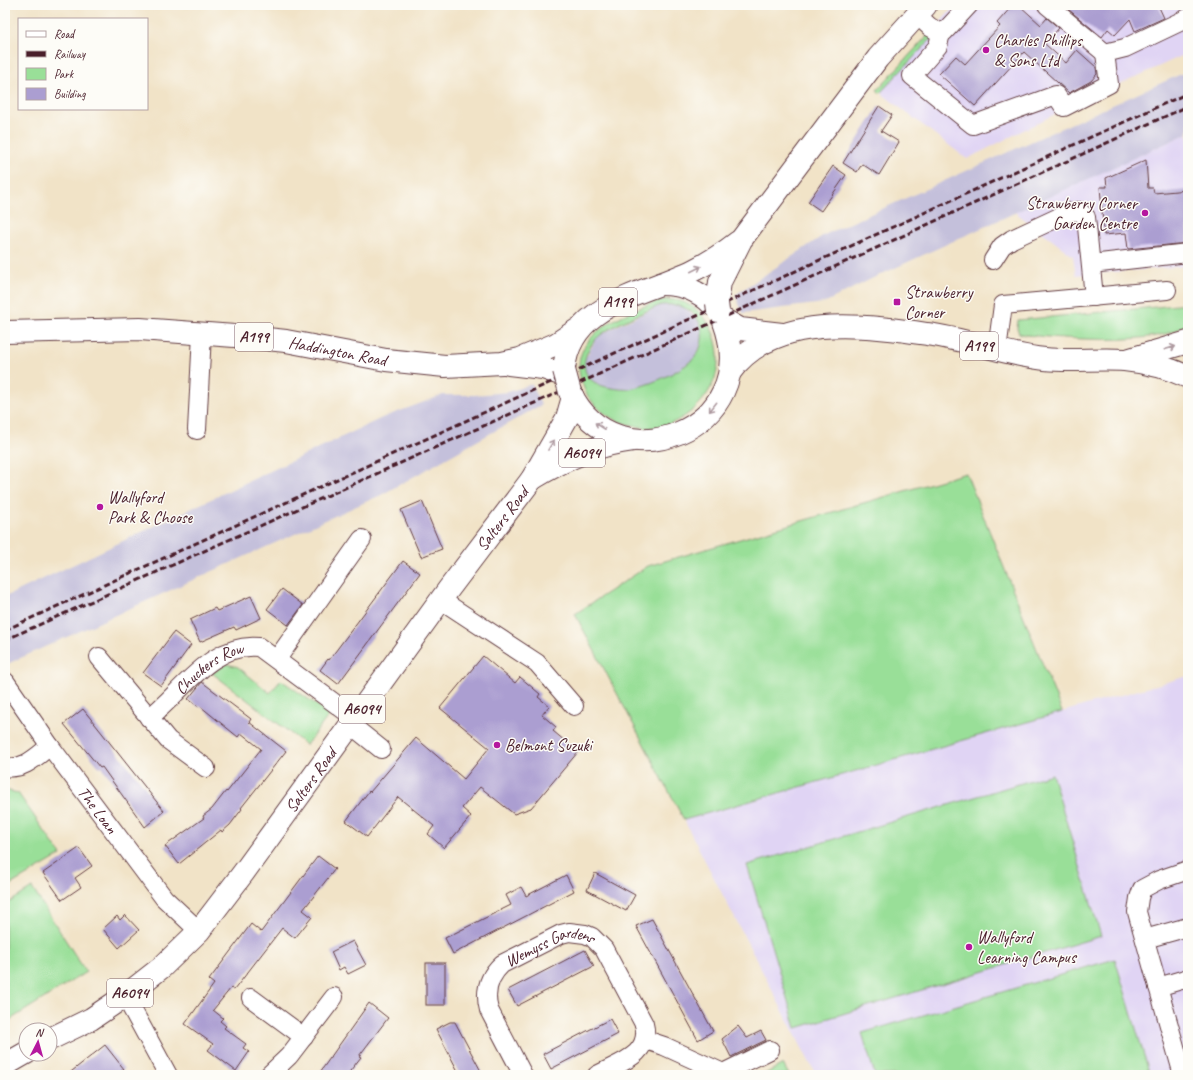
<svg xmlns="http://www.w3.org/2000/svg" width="1193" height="1080" font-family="Caveat,sans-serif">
<rect width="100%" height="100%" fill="#fdfcf7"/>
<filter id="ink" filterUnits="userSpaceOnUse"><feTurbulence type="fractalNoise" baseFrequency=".025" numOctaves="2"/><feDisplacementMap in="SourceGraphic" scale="8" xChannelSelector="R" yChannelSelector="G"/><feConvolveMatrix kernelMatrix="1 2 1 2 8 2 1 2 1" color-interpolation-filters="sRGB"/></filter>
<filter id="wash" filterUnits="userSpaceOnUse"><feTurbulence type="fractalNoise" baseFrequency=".012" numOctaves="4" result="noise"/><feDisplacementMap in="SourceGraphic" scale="16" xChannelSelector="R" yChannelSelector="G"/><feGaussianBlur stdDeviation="0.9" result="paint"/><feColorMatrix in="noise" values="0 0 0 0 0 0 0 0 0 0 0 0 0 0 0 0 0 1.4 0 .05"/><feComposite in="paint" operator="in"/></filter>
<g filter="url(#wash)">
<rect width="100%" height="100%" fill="#f1e3c7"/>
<g fill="#e0d4f4">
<path d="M956,5H1188V53L1049,117L967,159L877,90Z"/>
<path d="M1188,133V266L1076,275L1073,256L1015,212Z"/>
<path d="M1188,676V1075H816L684,820Z"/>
</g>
<g fill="#c4c0db">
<path d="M1188,71V133L871,279L824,303L743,313L735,295L824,235Z"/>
<path d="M661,305H678L685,308L698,320L703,332V338L696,357L676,372L654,384L625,390L604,387L591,380L585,372L584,361L597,337L611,329Z"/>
<path d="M532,384L541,405L381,495L5,665V597L384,417L443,395H475L508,392Z"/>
</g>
<g fill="#99df98" stroke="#727f62" fill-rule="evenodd">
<path d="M929,34L932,38L880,93L877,90Z"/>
<path d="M662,300C668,300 675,299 680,301C711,310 725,349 715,378C706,405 677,428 648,428C642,428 634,425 627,424C613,421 599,411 590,399C585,393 584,388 581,380C567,334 628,311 662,300ZM661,305C667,305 673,304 679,306C702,311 709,339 695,357C693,360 689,362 686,365C668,377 651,384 630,389C624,390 619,389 612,388C581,384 577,361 596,339C607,327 645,312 661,305Z"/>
<path d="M1188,304V322C1167,348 1058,338 1026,335L1019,333L1017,328L1018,320Z"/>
<path d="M966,473L1062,712L684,820L575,614L648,566Z"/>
<path d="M227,664L238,667L270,693L281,680L330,714L306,745L212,673Z"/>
<path d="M1052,774L1101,936L796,1028L747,865Z"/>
<path d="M5,790L18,793L61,855L5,888Z"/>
<path d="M32,888L86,972L5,1023V905Z"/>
<path d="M1115,959L1150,1075H875L862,1033Z"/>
<path d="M783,1064L789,1075H763Z"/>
</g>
<g id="blocks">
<g fill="#ab9ed1">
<path d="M1013,5H1019L1041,25L1047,18L1059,28L1045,44L1066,63L1077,50L1096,67L1097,74L1091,81L1069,93L1024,52L975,106L939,74L956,56L965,64L1000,26L997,23Z"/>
<path d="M1063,5H1158L1164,18L1135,31L1130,19L1115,35L1108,29L1102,37Z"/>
<path d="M879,106L892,115L881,131L899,142L879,175L862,164L857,172L843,163Z"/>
<path d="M1146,160L1148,188H1153L1154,193L1188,190V243L1128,249L1126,233L1104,235L1100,187H1107L1106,178Z"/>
<path d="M833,166L846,175L821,211L808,202Z"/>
<path d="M422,501L442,549L421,557L401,510Z"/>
<path d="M403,561L420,573L338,684L320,670L328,659L329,660Z"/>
<path d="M282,589L303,605L288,625L267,609Z"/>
<path d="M251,596L261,618L236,630L234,627L200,642L190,620L215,608L217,611Z"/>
<path d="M174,632L191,645L161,686L143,673Z"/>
<path d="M483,656L515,683L520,677L540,694L538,697L549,706L542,715L556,727L553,731L578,752L531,808L514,814L480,787L462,808L471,816L444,848L428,834L434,826L398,797L367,837L346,821L369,791L370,792L416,738L464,779L489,748L440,708Z"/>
<path d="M202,682L251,719L249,722L286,751L241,808L242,809L230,825L222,832L221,830L179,864L165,846L204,818L203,816L212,809L226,791L227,792L261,749L241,733L238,737L200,706L199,707L188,699Z"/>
<path d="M83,709L164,811L145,827L102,767L100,768L64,724Z"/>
<path d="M79,848L92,866L75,878L81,887L62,900L43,873Z"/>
<path d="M318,856L335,869L303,910L312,917L295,938L282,928L234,990L231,988L213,1010L223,1018L220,1021L226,1026L224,1028L246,1044L243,1048L249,1052L236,1071L208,1050L213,1044L185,1024L214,984L209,980L251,924L261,932Z"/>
<path d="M595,873L635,895L626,911L587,890Z"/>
<path d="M566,875L574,891L453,954L445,938L511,905L506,895L521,887L526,896Z"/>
<path d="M125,915L139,930L119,948L103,929L117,916L120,920Z"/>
<path d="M652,919L713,1031L698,1040L636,926Z"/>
<path d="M353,941L366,965L348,974L344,967L339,970L331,952Z"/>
<path d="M585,950L594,966L517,1006L508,990Z"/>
<rect x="426" y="963" width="19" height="42"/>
<path d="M369,1003L388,1018L359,1056L361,1057L347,1075H318Z"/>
<path d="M610,1019L618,1034L551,1069L543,1054Z"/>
<path d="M450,1022H455L483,1075H460L436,1029Z"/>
<path d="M738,1026L747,1038L761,1031L766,1040L731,1057L722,1039Z"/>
<path d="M105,1045L124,1069L116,1075H67Z"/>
</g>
</g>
</g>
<g filter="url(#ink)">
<use href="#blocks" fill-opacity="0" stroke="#633c42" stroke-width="1"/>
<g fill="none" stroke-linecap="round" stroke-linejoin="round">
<defs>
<g id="minor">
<path d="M1047,5L1105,53"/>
<path d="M917,15L930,27L941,33L944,32L969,5"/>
<path d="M941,33L938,46L912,76L973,125L1056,95L1064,107L1109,84L1105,53L1125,48L1188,18"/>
<path d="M993,260L1002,246L1012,239L1070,212L1079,211L1086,217L1094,297"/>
<path d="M1091,264L1188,253"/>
<path d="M997,350L1003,305L1167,290"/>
<path d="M197,430L202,334"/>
<path d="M441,600L537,663L574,706"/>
<path d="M99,657L168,740L206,768"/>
<path d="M277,659L362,539"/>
<path id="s1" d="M5,681L50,746L164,898L199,931"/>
<path id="s2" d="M149,718C182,692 212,642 259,647L356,719"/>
<path d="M351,725L381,749"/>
<path d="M5,767C24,770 36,757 50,746"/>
<path d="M1145,939L1188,927"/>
<path d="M1158,987L1188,978"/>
<path d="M125,996L168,1075"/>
<path d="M251,998L304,1037"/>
<path d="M646,1040L664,1046L723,1073L770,1050"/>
<path d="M269,1075L289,1056L334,997"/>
<path id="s3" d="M523,1075L489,1010C484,992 488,977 502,964L561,934L569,932L585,934L592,937L604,949L644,1024C652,1055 619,1063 597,1075"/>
<path d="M1183,1075L1137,912L1139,898L1142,889L1159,880L1188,870"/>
</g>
<g id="major">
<path d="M661,284C682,284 698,290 713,305"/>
<path d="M717,303L720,282L741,240L878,58L926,5"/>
<path d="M726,321L740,329L782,334"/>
<path id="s4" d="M5,332L140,329L248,337L286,341L386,360L445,366L502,363L520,359L556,344L580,328"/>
<path d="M1130,359L1188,342"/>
<path d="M509,364L543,368L557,373"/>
<path d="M564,370C569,303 646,294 694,270C710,262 724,253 738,242"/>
<path d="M730,372C772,313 864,324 927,334C967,339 1005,355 1045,359C1071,362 1098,358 1124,360C1145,362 1169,368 1188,377"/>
<path d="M570,392C616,487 764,429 724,322"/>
<path d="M532,479C563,460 597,444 633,440"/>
<path id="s5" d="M50,1039L91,1019L125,996L162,967L199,931L244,872L448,590L532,479L567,418L573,397"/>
<path d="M5,1065L26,1053"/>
</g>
</defs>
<use href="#minor" stroke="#633c42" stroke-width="20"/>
<use href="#major" stroke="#633c42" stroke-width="24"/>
<use href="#minor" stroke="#fff" stroke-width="18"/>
<use href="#major" stroke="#fff" stroke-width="22"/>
<g stroke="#4a1f2b" stroke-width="3" stroke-dasharray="6 3" stroke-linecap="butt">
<path d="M5,630L1188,93"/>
<path d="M5,640L595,376L1188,106"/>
</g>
<defs>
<g id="major-bridge">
<path d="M717,303L718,311"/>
<path d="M564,370L570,392"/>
</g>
</defs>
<use href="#major-bridge" stroke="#633c42" stroke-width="24" stroke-linecap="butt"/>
<use href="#major-bridge" stroke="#fff" stroke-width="22"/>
</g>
<defs><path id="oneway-shaft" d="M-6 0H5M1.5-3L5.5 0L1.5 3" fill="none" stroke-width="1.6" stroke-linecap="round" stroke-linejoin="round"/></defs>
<g stroke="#ae9aa0">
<use href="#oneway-shaft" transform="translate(696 269) rotate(-27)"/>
<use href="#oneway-shaft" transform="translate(1170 348) rotate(-16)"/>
<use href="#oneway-shaft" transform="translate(713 407) rotate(128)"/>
<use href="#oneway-shaft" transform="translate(600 426) rotate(-147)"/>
<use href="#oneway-shaft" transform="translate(551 445) rotate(-59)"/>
</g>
</g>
<g fill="#b5179e" stroke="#fdfcf7" stroke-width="1.5">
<circle cx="986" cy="50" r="4"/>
<circle cx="1145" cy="213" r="4"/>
<rect x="893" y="298" width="8" height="8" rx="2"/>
<circle cx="100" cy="507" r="4"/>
<circle cx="497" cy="745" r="4"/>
<circle cx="969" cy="947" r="4"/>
</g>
<g text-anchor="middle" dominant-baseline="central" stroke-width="3" stroke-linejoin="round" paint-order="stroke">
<g fill="#fdfcf7" stroke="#806168" stroke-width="1">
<rect x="599" y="288" width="38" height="28" rx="3"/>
<rect x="235" y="323" width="38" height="28" rx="3"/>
<rect x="960" y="332" width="38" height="28" rx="3"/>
<rect x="559" y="439" width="46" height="28" rx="3"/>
<rect x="339" y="695" width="46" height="28" rx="3"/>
<rect x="107" y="979" width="46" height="28" rx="3"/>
</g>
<g font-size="16" font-weight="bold" fill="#4a1f2b">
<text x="618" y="302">A199</text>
<text x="254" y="337">A199</text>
<text x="979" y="346">A199</text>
<text x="582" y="453">A6094</text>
<text x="362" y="709">A6094</text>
<text x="130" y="993">A6094</text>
</g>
<g font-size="17" fill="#4a1f2b" stroke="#fdfcf7" text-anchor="start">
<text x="994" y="40">Charles Phillips<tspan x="994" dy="20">&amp; Sons Ltd</tspan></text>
<text x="1137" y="203" text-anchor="end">Strawberry Corner<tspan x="1137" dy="20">Garden Centre</tspan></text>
<text x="905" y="292">Strawberry<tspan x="905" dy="20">Corner</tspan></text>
<text x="108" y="497">Wallyford<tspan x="108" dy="20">Park &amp; Choose</tspan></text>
<text x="505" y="745">Belmont Suzuki</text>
<text x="977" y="937">Wallyford<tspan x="977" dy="20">Learning Campus</tspan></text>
</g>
<g font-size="17" fill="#4a1f2b" stroke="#fdfcf7">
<text stroke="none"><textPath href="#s4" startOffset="334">Haddington Road</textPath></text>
<text stroke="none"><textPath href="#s5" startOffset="697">Salters Road</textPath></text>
<text stroke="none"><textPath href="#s2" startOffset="79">Chuckers Row</textPath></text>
<text stroke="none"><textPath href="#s5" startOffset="373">Salters Road</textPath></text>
<text stroke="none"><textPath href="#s1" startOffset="159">The Loan</textPath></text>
<text stroke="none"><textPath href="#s3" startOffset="177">Wemyss Gardens</textPath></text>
</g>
</g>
<rect width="1193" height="1080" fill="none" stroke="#fdfcf7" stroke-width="20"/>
<rect x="18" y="18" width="130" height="92" fill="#fdfcf7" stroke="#b5a4a5"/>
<rect x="26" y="31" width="20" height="6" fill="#ffffff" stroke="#b5a4a5"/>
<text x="54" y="38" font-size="12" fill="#4a1f2b">Road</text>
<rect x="26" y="51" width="20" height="6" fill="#4a1f2b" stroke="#b5a4a5"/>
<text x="54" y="58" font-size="12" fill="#4a1f2b">Railway</text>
<rect x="26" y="68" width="20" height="12" fill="#99df98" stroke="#b5a4a5"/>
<text x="54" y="78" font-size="12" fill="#4a1f2b">Park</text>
<rect x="26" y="88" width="20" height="12" fill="#ab9ed1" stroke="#b5a4a5"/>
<text x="54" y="98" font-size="12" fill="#4a1f2b">Building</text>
<g transform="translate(38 1042) rotate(6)"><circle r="19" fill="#fdfcf7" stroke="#b5a4a5"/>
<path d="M0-3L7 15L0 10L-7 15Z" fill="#b5179e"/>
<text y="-6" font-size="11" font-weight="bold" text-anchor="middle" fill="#4a1f2b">N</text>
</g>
</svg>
